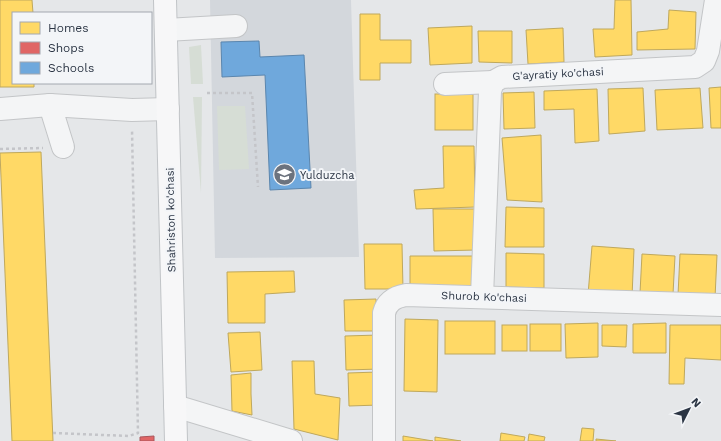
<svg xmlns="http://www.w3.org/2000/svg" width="721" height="441" font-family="'Work Sans',sans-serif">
<rect width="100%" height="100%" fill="#e5e7e9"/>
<path fill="#d3d7dc" d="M210,0H351L359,257L215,258Z"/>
<g fill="#d6ddd5">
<path d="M201,45L203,84H191L189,47Z"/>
<path d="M193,97H202L201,193Z"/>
<path d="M217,106H245L249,169L219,170Z"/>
</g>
<g fill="#ffd966" stroke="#bfa85c">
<path d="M0,0H32L33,13H13V83H34V87H0Z"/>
<path d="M615,0H631L632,55L595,57L593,29H614Z"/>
<path d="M669,10L696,12L695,49L637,50V32L668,29Z"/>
<path d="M360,14H380V40H411V63H380V80H360Z"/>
<path d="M472,26V63L430,65L428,28Z"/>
<path d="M563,28L564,62L528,64L526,30Z"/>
<path d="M478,31H512V63L479,62Z"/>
<path d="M721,87V128H711L709,88Z"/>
<path d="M643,88L645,131L609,134L608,89Z"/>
<path d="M700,88L703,128L657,130L655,90Z"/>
<path d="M597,89L599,141L575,143L574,109L544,110V91Z"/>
<path d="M534,92L535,128L504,129L503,93Z"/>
<rect x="435" y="94" width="38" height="36"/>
<path d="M541,135L542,202L507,200L502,138Z"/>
<path d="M443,146H474L475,207L416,209L414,190L444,188Z"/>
<path d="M41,152L53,441H12L0,153Z"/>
<path d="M506,207L544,208V247H505Z"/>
<path d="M433,209H476V250L434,251Z"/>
<path d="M364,244H402L403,289H365Z"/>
<path d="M592,246L634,249L632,297L588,295Z"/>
<path d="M506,253L544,254V288L506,287Z"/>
<path d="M642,254L675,256L673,294L640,293Z"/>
<path d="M680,254L717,255L715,298L678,295Z"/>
<path d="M410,256H474V287L410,286Z"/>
<path d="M294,271L295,292L265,294V323H228L227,272Z"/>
<path d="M376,299L377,331H345L344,300Z"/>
<path d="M405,319L438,320L437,392L404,391Z"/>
<rect x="445" y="321" width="50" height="33"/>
<path d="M598,323V357L566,358L565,324Z"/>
<path d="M666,323V353H633V324Z"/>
<rect x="530" y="324" width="31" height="27"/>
<rect x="502" y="325" width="25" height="26"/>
<path d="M602,325H627L626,347L602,346Z"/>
<path d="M670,325H721V360L685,358L684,384H669Z"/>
<path d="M260,332L262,370L231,372L228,333Z"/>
<path d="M379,335L380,369L346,370L345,336Z"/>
<path d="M292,361H314L315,394L340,398L338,440L294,429Z"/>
<path d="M378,372L379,405L349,406L348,373Z"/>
<path d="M251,373V394L252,415L232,411L231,375Z"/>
<path d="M582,428L594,429L593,441H580Z"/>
<path d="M501,433L525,437L524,441H500Z"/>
<path d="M529,434L545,437L544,441H528Z"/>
<path d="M403,436L433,441H403Z"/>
<path d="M435,437L461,441H435Z"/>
<path d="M596,439L616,441H596Z"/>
</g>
<path fill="#e06666" stroke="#aa575c" d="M154,436V441H140V437Z"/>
<path fill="#6fa8dc" stroke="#5b86ae" d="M259,41L260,57L304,55L311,188L270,190L265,75L222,77L221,42Z"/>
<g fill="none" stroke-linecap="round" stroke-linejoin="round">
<defs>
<g id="minor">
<path d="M166,30L236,26"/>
<path d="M445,84L493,82"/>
<path d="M50,105L63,147"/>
<path d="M0,109L50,105L132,110L168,109"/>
<path d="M482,297L490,91L493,82L502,77L695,67L704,61L708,51L716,0"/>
<path d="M175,406L291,441"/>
<path d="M384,441V313C387,301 395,297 406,295L721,305"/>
</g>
<path id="major" d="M165,0L176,441"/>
</defs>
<use href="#minor" stroke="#c3c5c7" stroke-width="24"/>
<use href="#major" stroke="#c1c4c7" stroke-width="24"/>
<g stroke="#c4c5c9" stroke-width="2.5" stroke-dasharray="3 3" stroke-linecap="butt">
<path d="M207,93H252L258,187"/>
<path d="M0,149L43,148"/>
<path d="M53,433L129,436L138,433L132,129"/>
</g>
<use href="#minor" stroke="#f4f5f6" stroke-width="22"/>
<use href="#major" stroke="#f7f7f8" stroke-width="22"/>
</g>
<defs>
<symbol id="school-disc" viewBox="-11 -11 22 22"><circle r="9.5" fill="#6c737e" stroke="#f3f5f8"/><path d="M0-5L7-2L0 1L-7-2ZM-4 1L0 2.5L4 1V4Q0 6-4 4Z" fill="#fff"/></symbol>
</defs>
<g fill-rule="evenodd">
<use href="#school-disc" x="272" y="162" width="25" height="25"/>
</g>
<g text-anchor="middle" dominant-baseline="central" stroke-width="4" stroke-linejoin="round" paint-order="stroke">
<g font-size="11" fill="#2b3544" stroke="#f3f5f8">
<text transform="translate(558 74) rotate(-3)">G'ayratiy ko'chasi</text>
<text transform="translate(171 220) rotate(-91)">Shahriston ko'chasi</text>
<text transform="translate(484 297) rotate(2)">Shurob Ko'chasi</text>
</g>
<g font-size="11" fill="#2b3544" stroke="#f3f5f8" text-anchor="start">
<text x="300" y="175">Yulduzcha</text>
</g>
</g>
<rect x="12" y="12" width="140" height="72" fill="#f3f5f8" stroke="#a3a8b0"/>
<rect x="20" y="22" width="20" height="12" fill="#ffd966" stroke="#a3a8b0"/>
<text x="48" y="32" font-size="12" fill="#2b3544">Homes</text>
<rect x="20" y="42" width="20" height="12" fill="#e06666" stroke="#a3a8b0"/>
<text x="48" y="52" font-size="12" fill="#2b3544">Shops</text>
<rect x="20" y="62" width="20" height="12" fill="#6fa8dc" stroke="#a3a8b0"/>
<text x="48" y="72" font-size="12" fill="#2b3544">Schools</text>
<g transform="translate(689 409) rotate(48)" stroke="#f3f5f8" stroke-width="3" paint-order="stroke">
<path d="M0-3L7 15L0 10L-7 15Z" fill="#2b3544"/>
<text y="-6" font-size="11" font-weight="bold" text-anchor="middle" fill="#2b3544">N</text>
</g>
</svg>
